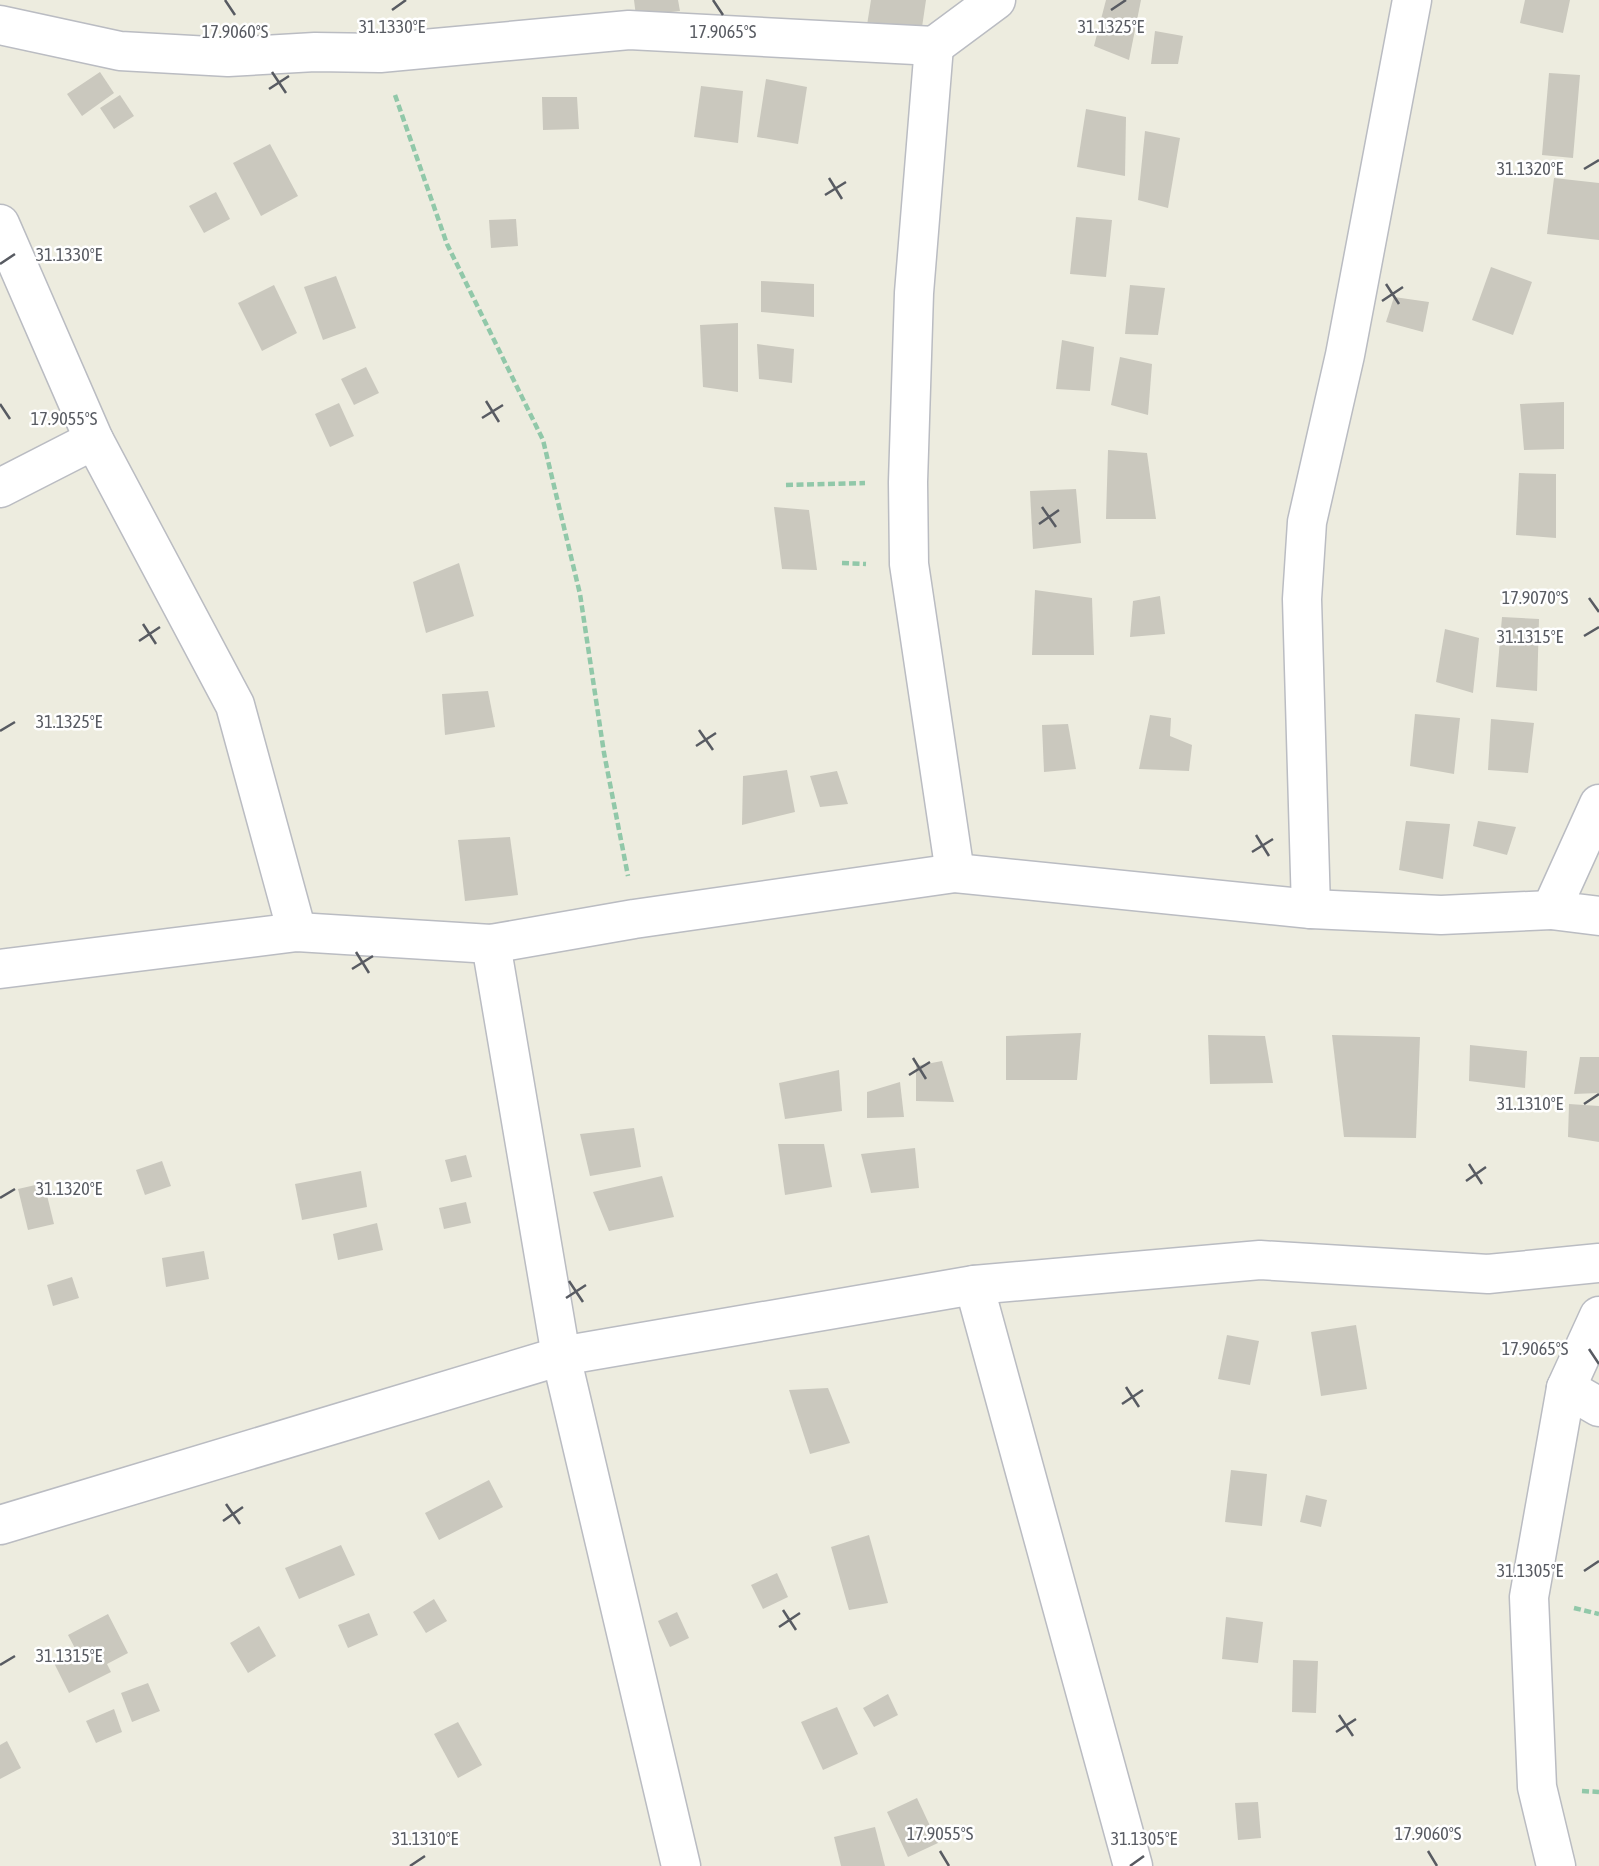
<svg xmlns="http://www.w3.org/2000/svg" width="1599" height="1866" font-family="'Asap Condensed',sans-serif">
<rect width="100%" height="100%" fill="#edecdf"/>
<g fill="#cac8be">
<path d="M634,0H678L680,11L636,16Z"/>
<path d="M871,0H926L921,34L867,25Z"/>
<path d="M1106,0H1141L1129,60L1094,46Z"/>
<path d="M1525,0H1570L1563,33L1520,23Z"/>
<path d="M1155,31L1183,36L1178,64H1151Z"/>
<path d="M100,72L114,93L82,116L67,94Z"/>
<path d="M1549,73L1580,75L1573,158L1542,155Z"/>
<path d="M766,79L807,87L798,144L757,137Z"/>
<path d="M701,86L743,91L738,143L694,137Z"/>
<path d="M120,95L134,116L114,129L100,108Z"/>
<path d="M542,97H577L579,129L543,130Z"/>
<path d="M1086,109L1126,117L1125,176L1077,167Z"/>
<path d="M1145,131L1180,138L1168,208L1138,200Z"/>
<path d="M270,144L298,196L261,216L233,163Z"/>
<path d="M1554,178L1599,183V240L1547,234Z"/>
<path d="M216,192L230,219L204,233L189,206Z"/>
<path d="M1076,217L1112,220L1106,277L1070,274Z"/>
<path d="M516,219L518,246L491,248L489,220Z"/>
<path d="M1491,267L1532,282L1513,335L1472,320Z"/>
<path d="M336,276L356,328L323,340L304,287Z"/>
<path d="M761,281L814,284V317L761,312Z"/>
<path d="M274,285L297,333L262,351L238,303Z"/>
<path d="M1130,285L1165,288L1158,335L1125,334Z"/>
<path d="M1394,297L1429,302L1423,332L1386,322Z"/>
<path d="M738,323V392L703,387L700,325Z"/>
<path d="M1062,340L1094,347L1090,391L1056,389Z"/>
<path d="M757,344L794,349L792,383L759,379Z"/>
<path d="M1120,357L1152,364L1148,415L1111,405Z"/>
<path d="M366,367L379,393L354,405L341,379Z"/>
<path d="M1564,402V449L1524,450L1520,404Z"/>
<path d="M339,403L354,436L330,447L315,414Z"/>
<path d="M1108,450L1147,453L1156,519H1106Z"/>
<path d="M1519,473L1556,474V538L1516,535Z"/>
<path d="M1076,489L1081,543L1033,549L1030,491Z"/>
<path d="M774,507L809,510L817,570L782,569Z"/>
<path d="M459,563L474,616L426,633L413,582Z"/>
<path d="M1035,590L1092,598L1094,655H1032Z"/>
<path d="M1160,596L1165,634L1130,637L1133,601Z"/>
<path d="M1502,617L1539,619L1537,691L1496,687Z"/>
<path d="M1445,629L1479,638L1473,693L1436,682Z"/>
<path d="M488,691L495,727L445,735L442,694Z"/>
<path d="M1415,714L1460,718L1454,774L1410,766Z"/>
<path d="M1150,715L1171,718L1170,736L1192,745L1189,771L1139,769Z"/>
<path d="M1491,719L1534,723L1528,773L1488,770Z"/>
<path d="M1068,724L1076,769L1044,772L1042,725Z"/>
<path d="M787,770L795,812L742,825L743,776Z"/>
<path d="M837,771L848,804L820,807L810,776Z"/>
<path d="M1406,821L1450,824L1443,879L1399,870Z"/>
<path d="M1478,821L1516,827L1507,855L1473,846Z"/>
<path d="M510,837L518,895L465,901L458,840Z"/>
<path d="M1081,1033L1077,1080H1006V1036Z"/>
<path d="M1208,1035L1265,1036L1273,1083L1210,1084Z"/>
<path d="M1332,1035L1420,1037L1416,1138L1344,1137Z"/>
<path d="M1470,1045L1527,1051L1525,1088L1469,1081Z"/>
<path d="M1580,1057H1599V1093L1574,1094Z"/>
<path d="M942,1061L954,1102L916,1101V1066Z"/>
<path d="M839,1070L842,1111L785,1119L779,1083Z"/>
<path d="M900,1082L904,1117L867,1118V1092Z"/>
<path d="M1569,1104L1599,1106V1142L1568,1137Z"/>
<path d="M634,1128L641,1167L590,1176L580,1134Z"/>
<path d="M778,1144H824L832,1187L785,1195Z"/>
<path d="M915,1148L919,1188L871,1193L861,1154Z"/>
<path d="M466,1155L472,1177L451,1182L445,1160Z"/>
<path d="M162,1161L171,1186L145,1195L136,1170Z"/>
<path d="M361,1171L367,1207L302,1220L295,1184Z"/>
<path d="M662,1176L674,1217L609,1231L593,1192Z"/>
<path d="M44,1183L54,1224L28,1230L18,1189Z"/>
<path d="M466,1202L471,1223L444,1229L439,1208Z"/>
<path d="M377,1223L383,1250L338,1260L333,1234Z"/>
<path d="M204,1251L209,1279L166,1287L162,1258Z"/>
<path d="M72,1277L79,1298L53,1306L47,1285Z"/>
<path d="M1356,1325L1367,1389L1321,1396L1311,1332Z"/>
<path d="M1227,1335L1259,1341L1250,1385L1218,1379Z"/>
<path d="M828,1388L850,1443L810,1454L789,1390Z"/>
<path d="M1231,1470L1267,1474L1262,1526L1225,1522Z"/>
<path d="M489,1480L503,1507L439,1540L425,1513Z"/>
<path d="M1306,1495L1327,1500L1321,1527L1300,1522Z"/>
<path d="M869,1535L888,1603L849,1610L831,1547Z"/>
<path d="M341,1545L355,1575L299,1599L285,1568Z"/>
<path d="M777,1573L788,1597L763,1609L751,1585Z"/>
<path d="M434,1599L447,1621L426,1633L413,1612Z"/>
<path d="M677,1612L689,1638L670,1647L658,1621Z"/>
<path d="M369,1613L378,1635L348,1648L338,1625Z"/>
<path d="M108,1614L128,1653L107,1664L111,1672L69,1693L54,1663L77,1652L68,1635Z"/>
<path d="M1226,1617L1263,1622L1258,1663L1222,1659Z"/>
<path d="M259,1626L276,1656L248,1673L230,1643Z"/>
<path d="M1293,1660L1318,1661L1316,1713L1292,1712Z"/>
<path d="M148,1683L160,1711L132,1722L121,1693Z"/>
<path d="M888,1694L898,1715L874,1727L863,1708Z"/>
<path d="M837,1707L858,1754L823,1770L801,1722Z"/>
<path d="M114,1709L122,1732L96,1743L86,1721Z"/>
<path d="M458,1722L482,1765L458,1778L434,1734Z"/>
<path d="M7,1741L21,1768L0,1779V1745Z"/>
<path d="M917,1798L938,1843L908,1857L887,1812Z"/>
<path d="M1258,1802L1261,1838L1238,1840L1235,1803Z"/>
<path d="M875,1827L885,1866H841L834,1837Z"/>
</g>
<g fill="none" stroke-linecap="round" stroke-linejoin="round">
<defs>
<g id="minor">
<path d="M0,25L120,51L228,57L315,52L380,53L629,30L934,46L914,293L908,482L909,564L955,873"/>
<path d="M934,46L996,0"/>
<path d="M0,224L94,440L235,705L297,932"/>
<path d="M0,488L94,440"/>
<path d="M1599,804L1551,910L1599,916"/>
<path d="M1311,909L1302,599L1307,522L1345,355L1412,0"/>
<path d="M491,944L561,1356L681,1866"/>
<path d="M0,969L297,932L491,944L634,919L955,873L1311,909L1441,915L1551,910"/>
<path d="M974,1285L1133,1866"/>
<path d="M1566,1388L1599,1407"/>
<path d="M0,1525L561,1356L974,1285L1260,1260L1488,1274L1599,1263"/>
<path d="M1556,1866L1537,1787L1529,1597L1566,1388L1599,1316"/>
</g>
</defs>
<use href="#minor" stroke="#babcc2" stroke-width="41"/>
<g stroke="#91c8a9" stroke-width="4.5" stroke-dasharray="7 3.5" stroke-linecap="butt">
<path d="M395,95L447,244L543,440L580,594L604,753L628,876"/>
<path d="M786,485L865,483"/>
<path d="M842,563L866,564"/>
<path d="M1574,1608L1599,1614"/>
<path d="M1582,1791L1599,1792"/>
</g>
<use href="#minor" stroke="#fff" stroke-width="38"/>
</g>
<path fill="none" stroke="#585b62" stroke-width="2.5" d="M225,0L235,15M713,0L723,15M392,10L406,0M1111,10L1126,0M272,72L286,93M269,89L289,76M1584,169L1599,160M829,178L842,199M825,195L846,182M0,264L15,254M1386,284L1399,304M1382,301L1403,287M486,401L499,422M0,404L10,419M482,418L503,405M1042,507L1056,527M1039,524L1059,510M1589,598L1599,612M143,624L156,644M1584,636L1599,627M139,641L160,627M699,730L713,750M0,731L15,722M696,746L716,733M1256,835L1269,856M1252,852L1273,839M356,952L369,973M352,969L373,956M913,1058L926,1079M909,1075L930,1062M1584,1104L1599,1094M1469,1164L1482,1184M1466,1181L1486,1167M0,1198L15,1189M569,1281L583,1302M566,1298L586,1285M1589,1349L1599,1364M1126,1387L1139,1407M1122,1404L1143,1390M226,1504L240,1524M223,1521L243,1507M1584,1571L1599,1561M783,1610L796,1630M779,1627L800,1613M0,1665L15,1656M1339,1715L1353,1736M1336,1732L1356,1719M940,1851L949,1866M1428,1851L1437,1866M410,1866L425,1856M1130,1866L1144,1856"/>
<g font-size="18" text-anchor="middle" fill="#585b62" stroke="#fff" stroke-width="5" stroke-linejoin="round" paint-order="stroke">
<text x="392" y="33">31.1330°E</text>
<text x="1111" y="33">31.1325°E</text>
<text x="235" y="38">17.9060°S</text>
<text x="723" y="38">17.9065°S</text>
<text x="1530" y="175">31.1320°E</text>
<text x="69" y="261">31.1330°E</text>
<text x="64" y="425">17.9055°S</text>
<text x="1535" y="604">17.9070°S</text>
<text x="1530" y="643">31.1315°E</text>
<text x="69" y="728">31.1325°E</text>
<text x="1530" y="1110">31.1310°E</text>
<text x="69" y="1195">31.1320°E</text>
<text x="1535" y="1355">17.9065°S</text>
<text x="1530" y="1577">31.1305°E</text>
<text x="69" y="1662">31.1315°E</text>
<text x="940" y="1840">17.9055°S</text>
<text x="1428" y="1840">17.9060°S</text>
<text x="425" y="1845">31.1310°E</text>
<text x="1144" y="1845">31.1305°E</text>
</g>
</svg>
